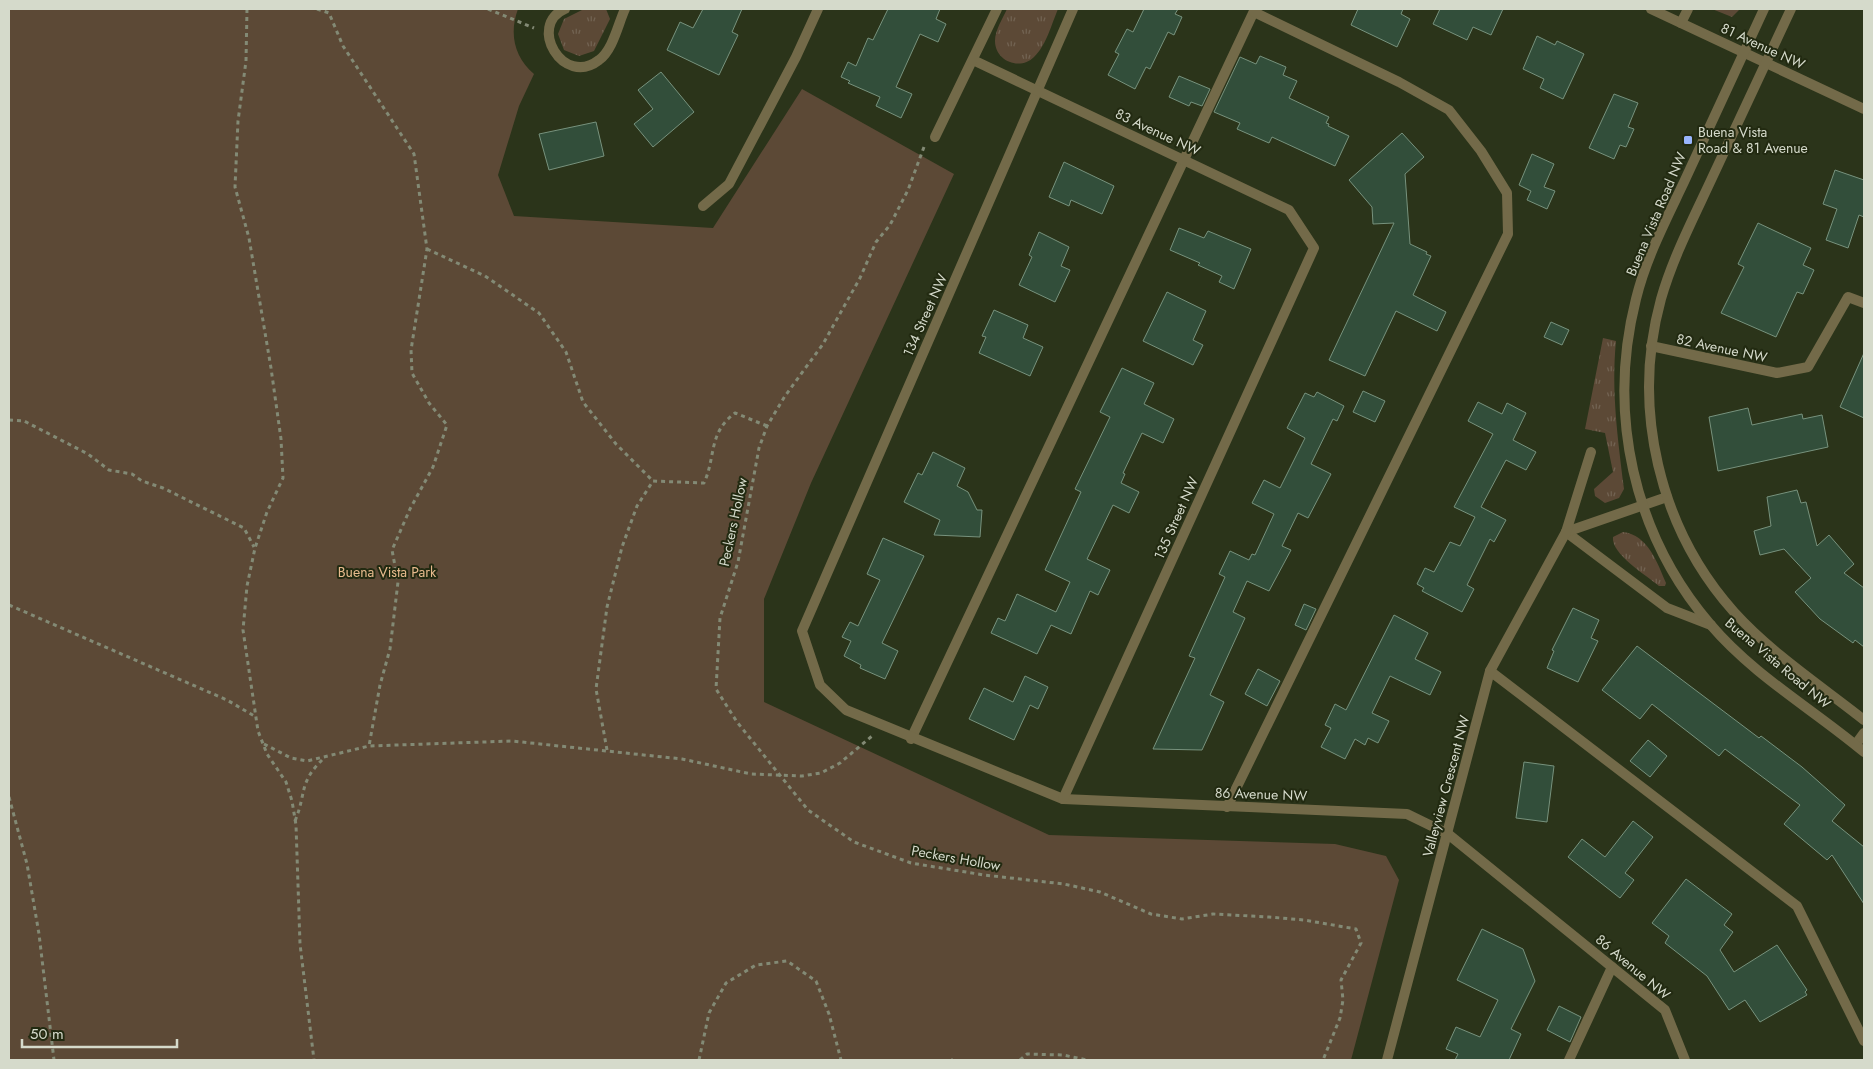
<svg xmlns="http://www.w3.org/2000/svg" width="1873" height="1069" font-family="Jost,sans-serif">
<defs>
<pattern id="grass-tufts" width="24" height="20" patternUnits="userSpaceOnUse" patternTransform="scale(1.25)"><rect width="24" height="20" fill="#5c4936"/><path d="M3 7l-1-3M5 7V3M7 7l1-3M15 17l-1-3M17 17v-4M19 17l1-3" fill="none" stroke="#726352"/></pattern>
</defs>
<rect width="100%" height="100%" fill="#2b341a"/>
<g fill="url(#grass-tufts)">
<path d="M584,9H606L610,19L594,51L579,56L564,50L558,34L564,19Z"/>
<path d="M1007,9H1058C1052,23 1046,46 1034,57C1020,71 995,61 995,41C995,30 1003,18 1007,9Z"/>
<path d="M1712,9H1740L1732,17Z"/>
<path d="M1603,338L1616,341C1611,392 1618,439 1624,489L1619,498L1605,503L1595,496L1594,489L1613,472L1605,433L1585,429Z"/>
<path d="M1623,532C1648,535 1657,562 1666,583L1665,586H1659C1646,575 1611,554 1613,537Z"/>
</g>
<path fill="#5c4936" d="M9,9H518C509,33 514,57 534,74L519,106L498,175L514,216L713,228L802,89L954,174L811,483L764,599V702L1049,835L1335,844L1386,856L1399,880L1351,1060H9Z"/>
<g fill="#324e3a" stroke="#77927d">
<path d="M703,9H742L732,32L738,35L719,75L667,50L680,22L693,28Z"/>
<path d="M888,9H940L936,19L946,24L938,42L920,34L896,87L912,94L901,118L876,106L880,97L848,83L850,81L841,77L848,62L856,66L868,38L873,40Z"/>
<path d="M1144,9H1178L1175,14L1182,17L1174,35L1168,32L1150,69L1146,67L1135,89L1108,75L1119,54L1115,52L1127,29L1133,32Z"/>
<path d="M1358,9H1403L1401,14L1410,19L1397,47L1351,25Z"/>
<path d="M1440,9H1503L1491,35L1473,27L1467,40L1433,24Z"/>
<path d="M1537,36L1555,45L1557,41L1584,54L1563,99L1540,88L1544,79L1523,69Z"/>
<path d="M1260,56L1286,67L1283,75L1297,81L1289,98L1329,117L1326,123L1329,124L1328,126L1349,136L1335,166L1272,137L1269,143L1237,129L1240,123L1214,112L1240,57L1256,64Z"/>
<path d="M661,72L694,112L653,147L634,124L653,109L638,90Z"/>
<path d="M1179,76L1210,89L1202,106L1191,102L1189,106L1169,97Z"/>
<path d="M1614,94L1638,103L1628,127L1634,129L1626,147L1620,145L1614,159L1589,148Z"/>
<path d="M596,122L604,156L549,170L539,134Z"/>
<path d="M1402,133L1424,157L1405,174L1410,244L1427,252L1426,254L1431,256L1413,295L1446,312L1437,331L1396,311L1365,376L1329,360L1394,223L1373,224L1372,207L1349,180Z"/>
<path d="M1532,154L1554,164L1544,187L1555,191L1547,209L1527,200L1531,191L1519,185Z"/>
<path d="M1064,162L1114,186L1102,214L1071,200L1069,206L1049,197Z"/>
<path d="M1835,170L1864,180V217L1859,215L1848,248L1826,240L1837,209L1823,204Z"/>
<path d="M1758,223L1811,248L1803,265L1814,270L1803,294L1797,292L1776,337L1721,313L1744,267L1738,264Z"/>
<path d="M1179,228L1204,238L1208,231L1251,249L1234,289L1219,282L1222,276L1198,265L1200,263L1170,250Z"/>
<path d="M1039,232L1069,247L1061,266L1070,270L1055,302L1019,285L1032,257L1029,255Z"/>
<path d="M1167,292L1206,311L1193,340L1203,345L1193,365L1143,341Z"/>
<path d="M994,310L1028,325L1023,338L1043,347L1030,376L979,353L986,337L982,336Z"/>
<path d="M1551,322L1569,330L1562,345L1544,337Z"/>
<path d="M1864,353V418L1840,407Z"/>
<path d="M1122,368L1154,383L1144,404L1174,419L1163,443L1142,433L1123,473L1125,474L1121,483L1139,492L1129,513L1113,505L1087,559L1110,570L1098,595L1090,591L1071,634L1051,625L1037,654L991,633L998,618L1005,621L1017,594L1056,612L1070,582L1045,570L1081,492L1075,489L1110,417L1100,412Z"/>
<path d="M1363,391L1385,401L1375,422L1353,412Z"/>
<path d="M1317,392L1344,406L1337,421L1333,419L1311,464L1331,474L1308,518L1298,513L1282,546L1291,550L1269,591L1247,581L1233,612L1245,618L1210,695L1224,702L1202,750L1153,749L1195,658L1189,656L1225,577L1219,574L1230,551L1249,560L1252,554L1255,555L1274,514L1252,503L1264,480L1280,488L1305,438L1287,428L1305,393L1314,397Z"/>
<path d="M1478,402L1502,414L1507,403L1526,413L1513,440L1536,452L1526,470L1506,460L1481,507L1506,520L1494,542L1490,539L1467,585L1474,589L1462,612L1422,591L1424,588L1417,584L1425,568L1434,572L1450,542L1460,546L1475,517L1454,507L1493,434L1468,421Z"/>
<path d="M1748,408L1752,425L1802,414L1803,419L1822,415L1828,447L1718,471L1709,417Z"/>
<path d="M933,452L965,468L957,486L968,492L977,510H982L980,537L934,535L940,520L904,502L918,473L922,475Z"/>
<path d="M1797,490L1801,503L1806,502L1817,546L1829,535L1854,564L1844,573L1864,588V647L1855,640L1853,643L1820,619L1795,592L1811,578L1784,549L1760,555L1754,531L1771,526L1767,497Z"/>
<path d="M883,538L924,556L882,643L898,651L885,679L860,668L861,665L844,656L851,641L842,637L850,622L858,626L880,580L867,574Z"/>
<path d="M1304,604L1316,609L1306,630L1295,625Z"/>
<path d="M1573,608L1599,620L1591,638L1598,641L1578,682L1547,668L1554,651L1552,650Z"/>
<path d="M1394,615L1428,633L1415,659L1441,672L1430,695L1390,676L1372,713L1389,721L1378,743L1368,738L1365,745L1355,739L1345,759L1321,747L1331,728L1325,725L1335,704L1346,710Z"/>
<path d="M1637,646L1759,738L1761,736L1802,767L1845,805L1832,821L1864,847V904L1832,855L1827,860L1784,824L1800,805L1725,749L1719,756L1652,704L1640,719L1602,690Z"/>
<path d="M1258,669L1280,681L1267,706L1245,694Z"/>
<path d="M1025,676L1048,687L1038,709L1030,705L1014,740L969,719L984,688L1013,702Z"/>
<path d="M1648,740L1667,756L1650,777L1630,761Z"/>
<path d="M1524,762L1554,766L1547,822L1516,818Z"/>
<path d="M1633,821L1653,837L1625,873L1634,880L1620,898L1568,857L1582,839L1605,857Z"/>
<path d="M1686,879L1732,914L1724,925L1733,932L1720,950L1734,972L1777,945L1807,990L1805,992L1807,995L1760,1022L1745,1000L1729,1010L1707,976L1665,943L1669,936L1652,923Z"/>
<path d="M1482,929L1523,949L1535,981L1511,1029L1521,1034L1509,1060H1455L1458,1054L1446,1049L1456,1027L1480,1037L1498,1000L1457,980Z"/>
<path d="M1559,1006L1581,1017L1570,1042L1547,1030Z"/>
</g>
<g fill="none" stroke-linecap="round" stroke-linejoin="round">
<g stroke="#838a75" stroke-width="3" stroke-dasharray="4 4" stroke-linecap="butt">
<path d="M247,9L246,61L238,121L235,187L249,238L271,368L281,439L283,478L267,512L255,548L247,586L243,630L258,731L267,754L286,782L292,801L296,825L300,944L314,1060"/>
<path d="M317,9L329,13L343,46L414,154L427,249L411,350L412,373L429,403L447,425L433,467L410,509L392,550L398,582L390,649L380,685L369,746"/>
<path d="M488,9L534,28"/>
<path d="M924,147L908,190L890,225L876,242L860,278L823,344L785,396L767,426L759,448L738,562L720,618L716,689L737,722L808,810L854,842L911,863L984,875L1064,884L1100,892L1151,914L1182,919L1213,914L1269,917L1304,920L1356,929L1361,943L1341,980L1343,1000L1340,1018L1323,1060"/>
<path d="M427,249L485,276L539,313L566,352L583,402L616,444L653,481"/>
<path d="M9,420L24,421L88,454L109,470L132,474L142,481L163,488L244,528L254,547"/>
<path d="M9,605L227,700L256,717"/>
<path d="M264,744L291,758L307,761L369,746L512,741L682,759L751,774L802,776L821,773L840,763L872,736"/>
<path d="M607,750L596,689L607,607L622,547L637,506L653,481L704,483C716,457 708,433 735,413L767,426"/>
<path d="M9,797L27,864L39,934L54,1060"/>
<path d="M295,821C307,792 298,783 324,758"/>
<path d="M699,1060L709,1013L726,983L756,965L787,961L816,981L829,1014L841,1060"/>
<path d="M951,1060H953"/>
<path d="M1020,1060L1027,1054L1063,1055L1087,1060"/>
</g>
<g stroke="#736a49" stroke-width="10">
<path d="M703,206L729,184L796,57L818,9"/>
<path d="M1490,671L1797,906L1864,1041"/>
<path d="M911,739L1255,9"/>
<path d="M1227,807L1508,234L1507,193L1481,151L1449,110L1399,82L1254,12"/>
<path d="M1569,1060L1612,967"/>
</g>
<g stroke="#736a49" stroke-width="10">
<path d="M565,9C527,25 563,88 599,60C613,50 618,24 625,9"/>
<path d="M1073,9L802,631L820,685L846,710L1063,799L1407,814L1448,834L1665,1010L1685,1060"/>
<path d="M1651,9L1864,109"/>
<path d="M1681,23L1688,9"/>
<path d="M973,60L1289,210L1314,248L1063,799"/>
<path d="M935,137L997,9"/>
<path d="M1651,346L1777,373L1808,367L1848,297L1864,303"/>
<path d="M1566,532L1667,608L1711,625"/>
<path d="M1566,532L1667,497"/>
<path d="M1856,744L1864,733"/>
<path d="M1387,1060L1490,671L1566,532L1591,452"/>
</g>
<g stroke="#736a49" stroke-width="10">
<path d="M1764,9C1737,67 1711,124 1684,182C1666,220 1646,258 1636,299C1607,413 1633,534 1710,624C1753,675 1814,710 1864,752"/>
<path d="M1791,9C1765,65 1739,121 1712,178C1694,217 1673,257 1661,299C1631,408 1659,528 1734,612C1771,653 1821,686 1864,720"/>
</g>
</g>
<rect fill="#99b5fd" stroke="#222a11" stroke-width="2" x="1683" y="135" width="10" height="10" rx="2.5"/>
<g text-anchor="middle" dominant-baseline="central" stroke-width="4" stroke-linejoin="round" paint-order="stroke">
<g font-size="14" fill="#d5dacb" stroke="#222a11">
<text transform="translate(1763 46) rotate(25)">81 Avenue NW</text>
<text transform="translate(1158 132) rotate(25)">83 Avenue NW</text>
<text transform="translate(1656 214) rotate(-67)">Buena Vista Road NW</text>
<text transform="translate(925 315) rotate(-66)">134 Street NW</text>
<text transform="translate(1722 348) rotate(12)">82 Avenue NW</text>
<text transform="translate(1176 518) rotate(-66)">135 Street NW</text>
<text transform="translate(733 522) rotate(-78)">Peckers Hollow</text>
<text transform="translate(1778 663) rotate(40)">Buena Vista Road NW</text>
<text transform="translate(1446 786) rotate(-75)">Valleyview Crescent NW</text>
<text transform="translate(1261 794) rotate(2)">86 Avenue NW</text>
<text transform="translate(956 858) rotate(10)">Peckers Hollow</text>
<text transform="translate(1633 967) rotate(40)">86 Avenue NW</text>
</g>
<g font-size="14" fill="#d5dacb" stroke="#222a11" text-anchor="start">
<text x="1698" y="132">Buena Vista<tspan x="1698" dy="16">Road &amp; 81 Avenue</tspan></text>
</g>
<g font-size="14" fill="#e7ba8d" stroke="#222a11">
<text x="387" y="572">Buena Vista Park</text>
</g>
</g>
<rect width="1873" height="1069" fill="none" stroke="#d5dacb" stroke-width="20"/>
<path d="M22 1039v8h155v-8" fill="none" stroke="#d5dacb" stroke-width="2.5"/>
<text x="30" y="1039" font-size="15" fill="#d5dacb" stroke="#222a11" stroke-width="4" paint-order="stroke">50 m</text>
</svg>
